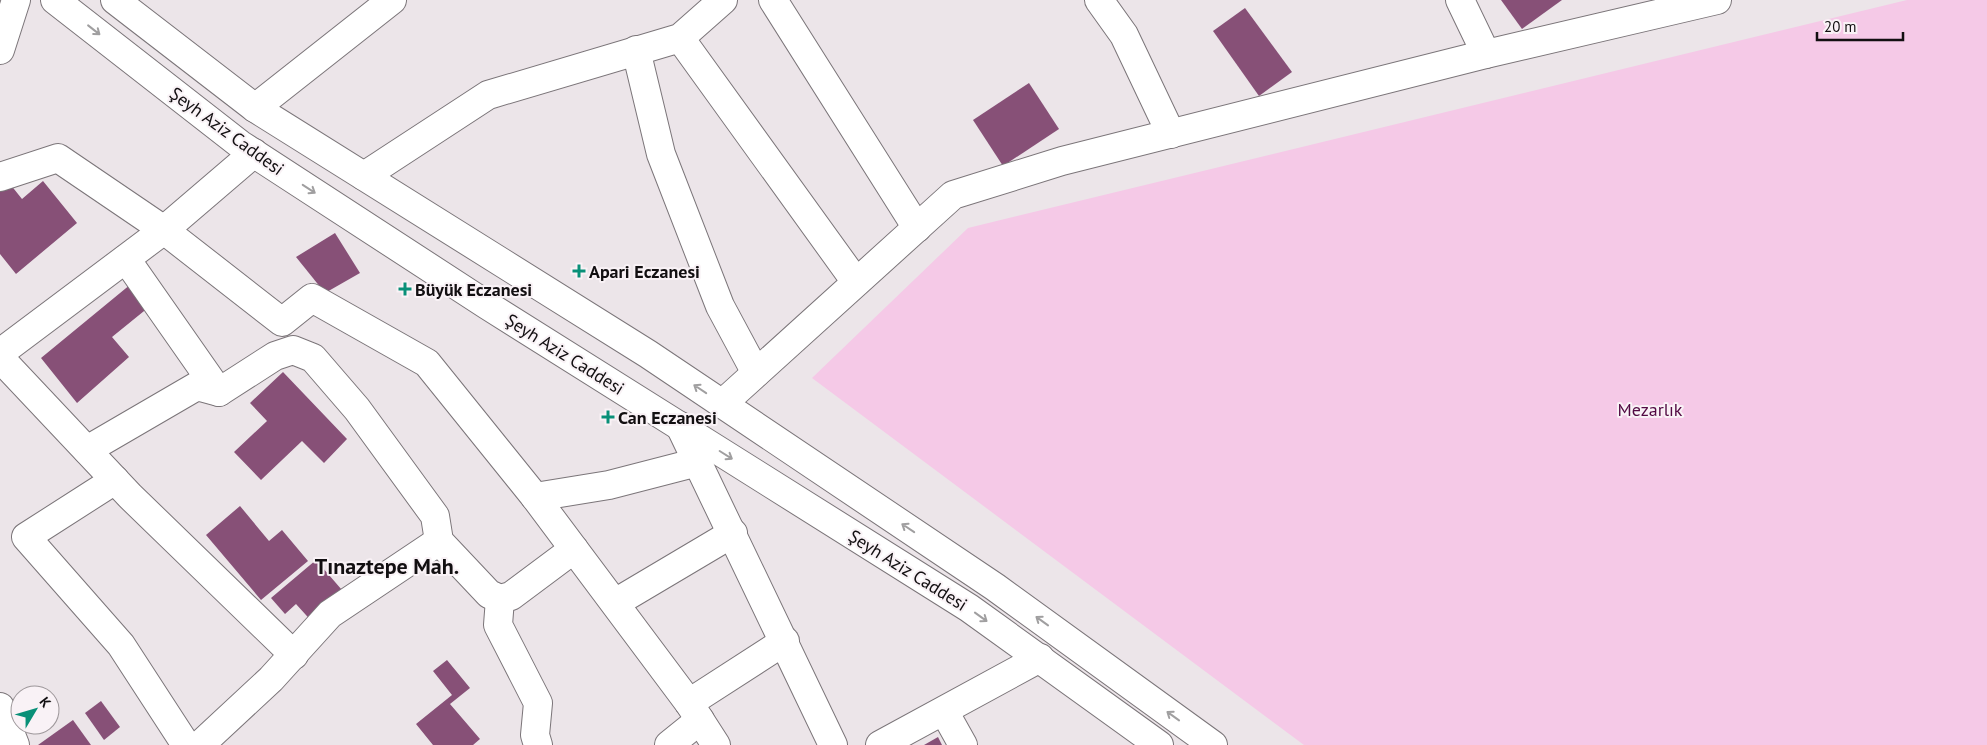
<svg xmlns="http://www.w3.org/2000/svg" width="1987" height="745" font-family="'PT Sans',sans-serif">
<rect width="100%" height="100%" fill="#ece5e9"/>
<path fill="#f5c9e7" d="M1907,0H1987V745H1304L812,378L968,228Z"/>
<g fill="#875077">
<path d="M1501,0H1562L1522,29Z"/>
<path d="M1245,8L1292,72L1259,96L1213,31Z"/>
<path d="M1029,83L1059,129L1003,166L973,120Z"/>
<path d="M43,181L77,223L16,274L0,254V192L10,184L22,199Z"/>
<path d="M335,233L360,273L325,293L296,257Z"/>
<path d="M131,284L149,307L112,337L129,357L77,403L41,358Z"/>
<path d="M283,372L347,439L324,463L302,441L261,480L234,452L267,421L250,403Z"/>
<path d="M240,506L269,541L282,530L308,561L261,600L206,535Z"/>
<path d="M316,560L348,597L315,625L296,604L285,614L271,598Z"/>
<path d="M447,660L470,688L450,704L480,739L473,745H433L416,724L452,695L433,671Z"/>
<path d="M101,701L120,727L104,740L85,713Z"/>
<path d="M73,720L91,745H38Z"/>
<path d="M938,737L942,745H924Z"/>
</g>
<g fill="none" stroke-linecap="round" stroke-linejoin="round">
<defs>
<g id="minor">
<path d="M773,0L917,228"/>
<path d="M1099,0L1124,35L1171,134"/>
<path d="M1460,0L1486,54"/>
<path d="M680,38L856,282"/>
<path d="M0,50L16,0"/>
<path d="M636,50L661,154L720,306L756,373"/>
<path d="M364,176L488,95L680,38L723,0"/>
<path d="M0,177L58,158L164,230L282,322L312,298L427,363L535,497L689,703L716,745"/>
<path d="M126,259L219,392"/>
<path d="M0,353L164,230L254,153"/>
<path d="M0,358L130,496L294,655"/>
<path d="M722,404L953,195L1062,161L1486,54L1717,0"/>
<path d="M680,426L833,745"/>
<path d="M87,450L197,386L219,392L275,356L293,350L313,358L357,409L435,516L439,541L489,594L500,599L511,596L574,549"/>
<path d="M115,480L26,537L121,645L186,745"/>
<path d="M535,497L609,485L698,462"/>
<path d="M500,599L498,625L538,703L535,735L538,745"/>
<path d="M615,603L733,533"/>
<path d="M689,703L785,641"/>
<path d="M0,707L15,745"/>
<path d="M944,711L963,745"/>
<path d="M200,745L271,679L330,614L439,541"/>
<path d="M669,745L700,720"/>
<path d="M880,745L1040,658"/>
</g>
<path id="tertiary" d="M255,108L392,0"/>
<g id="secondary">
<path d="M55,0L241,145L487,305L969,608L1159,745"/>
<path d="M115,0L255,108L648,354L995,587L1213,745"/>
</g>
</defs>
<use href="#minor" stroke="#7b7579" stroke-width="30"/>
<use href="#tertiary" stroke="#7b7579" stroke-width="30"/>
<use href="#secondary" stroke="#7b7579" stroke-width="30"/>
<use href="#minor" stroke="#fff" stroke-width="28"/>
<use href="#tertiary" stroke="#fff" stroke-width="28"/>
<use href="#secondary" stroke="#fff" stroke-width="28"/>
</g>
<defs><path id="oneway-shaft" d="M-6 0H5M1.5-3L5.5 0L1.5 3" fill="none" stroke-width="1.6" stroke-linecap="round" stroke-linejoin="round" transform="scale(1.25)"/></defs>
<g stroke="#a09fa0">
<use href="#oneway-shaft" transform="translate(94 30) rotate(38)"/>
<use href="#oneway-shaft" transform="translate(309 189) rotate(33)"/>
<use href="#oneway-shaft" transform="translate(700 389) rotate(-146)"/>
<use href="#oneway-shaft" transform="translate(726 455) rotate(32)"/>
<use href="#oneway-shaft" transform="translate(908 528) rotate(-146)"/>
<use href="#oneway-shaft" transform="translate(981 617) rotate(36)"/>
<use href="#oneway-shaft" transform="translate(1042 621) rotate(-144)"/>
<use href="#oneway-shaft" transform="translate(1173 716) rotate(-144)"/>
</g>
<g fill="#099078" stroke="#f9f2f6" stroke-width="2">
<path d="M576.5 263.5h5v5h5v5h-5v5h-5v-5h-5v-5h5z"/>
<path d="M402.5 281.5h5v5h5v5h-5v5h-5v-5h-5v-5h5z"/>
<path d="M605.5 409.5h5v5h5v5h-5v5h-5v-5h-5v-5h5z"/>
</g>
<g text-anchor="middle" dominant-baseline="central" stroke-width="4" stroke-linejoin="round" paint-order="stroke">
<g font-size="18" fill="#120f11" stroke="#f9f2f6">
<text transform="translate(227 131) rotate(36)">Şeyh Aziz Caddesi</text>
<text transform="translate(565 354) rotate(32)">Şeyh Aziz Caddesi</text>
<text transform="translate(908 570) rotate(32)">Şeyh Aziz Caddesi</text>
</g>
<g font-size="18" font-weight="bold" fill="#120f11" stroke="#f9f2f6" text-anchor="start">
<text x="589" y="271">Apari Eczanesi</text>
<text x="415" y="289">Büyük Eczanesi</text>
<text x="618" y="417">Can Eczanesi</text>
</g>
<g font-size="18" fill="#520943" stroke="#f9f2f6">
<text x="1650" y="409">Mezarlık</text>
</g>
<g font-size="22" font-weight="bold" fill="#120f11" stroke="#f9f2f6">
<text x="387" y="566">Tınaztepe Mah.</text>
</g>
</g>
<g transform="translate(35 710) rotate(52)"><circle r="24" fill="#f9f2f6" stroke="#9d979a"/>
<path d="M0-4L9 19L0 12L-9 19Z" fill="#099078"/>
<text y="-8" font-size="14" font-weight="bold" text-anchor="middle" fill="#120f11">K</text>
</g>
<path d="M1817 32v8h86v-8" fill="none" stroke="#120f11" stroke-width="2.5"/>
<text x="1824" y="32" font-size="15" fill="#120f11" stroke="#f9f2f6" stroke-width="4" paint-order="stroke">20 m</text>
</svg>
